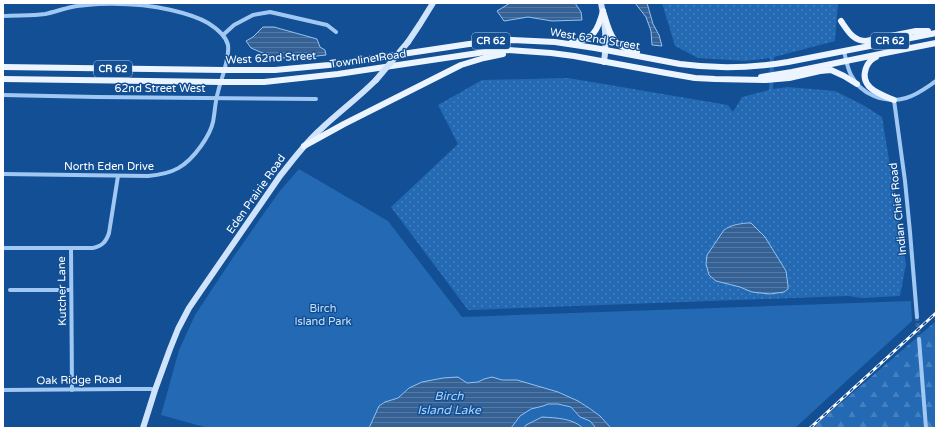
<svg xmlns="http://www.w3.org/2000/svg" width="939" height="431" font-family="'Varela Round',sans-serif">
<defs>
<pattern id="grass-dots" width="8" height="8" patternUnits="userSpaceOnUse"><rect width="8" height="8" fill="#2469b3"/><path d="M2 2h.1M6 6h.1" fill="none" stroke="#4580be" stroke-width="1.8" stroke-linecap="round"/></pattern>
<pattern id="forest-firs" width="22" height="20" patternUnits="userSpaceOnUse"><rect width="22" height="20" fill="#2469b3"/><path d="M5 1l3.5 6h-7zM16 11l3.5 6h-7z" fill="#4580be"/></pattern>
<pattern id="water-rules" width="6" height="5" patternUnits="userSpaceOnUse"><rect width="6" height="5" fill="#356194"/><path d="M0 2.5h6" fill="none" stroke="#5379a4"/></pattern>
</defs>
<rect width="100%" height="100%" fill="#124f94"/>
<path fill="url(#grass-dots)" d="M662,3H838L835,41L774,57L773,89L788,87L835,91L863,105L882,117L906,264L900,296L862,298L848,296L468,310L391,207L458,144L438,105L482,80L568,78L728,105L733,112L742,97L769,90L770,58L745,61L698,58L675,46Z"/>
<path fill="url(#forest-firs)" d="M936,321V428H812Z"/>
<g fill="#2469b3">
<path d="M299,169L388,221L462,317L911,301L912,321L795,428H611L600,416L589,408L578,401L558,392L517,380H502L492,377L484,379L478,382L409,388L398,398L385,402L379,406L369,428H208L161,415L179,350L195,315L234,256L279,192Z"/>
<path d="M548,404H558L571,407L580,417L590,421L596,428H583L580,425L542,417L526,425L524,428H511C517,420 522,412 532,408C538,407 543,406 548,404Z"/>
</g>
<g fill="url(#water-rules)" stroke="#92c3f6">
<path d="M510,3H575L581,12L582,20L552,21L528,17L504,21L497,11Z"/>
<path d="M635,3H647L653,24L659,35L662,46L652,45L651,31L646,17Z"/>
<path d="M263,27H274L317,39L320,47L325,50L326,55L289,59L265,54L251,48L246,41L253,37Z"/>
<path d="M747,223H751L765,237L786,271L788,286V289L784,292L770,294L752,292L740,287L716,281L709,275L706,264L707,255L724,230C731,225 738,224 747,223Z"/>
<path d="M458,377L467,383L478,382L484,379L492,377L502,380H517L558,392L578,401L589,408L600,416L611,428H596L590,421L580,417L571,407L558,404H548L543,406L531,409L520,416L511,428H369L379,406L385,402L398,398L409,388L422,382L443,378Z"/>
<path d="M542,417C556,418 572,418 583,428H524L526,425Z"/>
</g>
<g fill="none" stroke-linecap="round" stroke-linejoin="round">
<path stroke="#3669a4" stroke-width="4" stroke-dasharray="4 2" stroke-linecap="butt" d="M917,317L919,339"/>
<g stroke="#a0c8f3" stroke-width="4">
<path d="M3,16C17,15 32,16 45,14C54,12 63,9 72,7C81,5 90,5 99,4C125,3 145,4 171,10C184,13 196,16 208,23C216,28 226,36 228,45C230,58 221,79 218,92C215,102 215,112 213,122C211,131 206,139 201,146C186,167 173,174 148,176L3,174"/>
<path d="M223,35L234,25L253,15L270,12L327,25L336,32"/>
<path d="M844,51C846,59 847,67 851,75C861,95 885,104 906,98C917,95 927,87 936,81"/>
<path d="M3,95L97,97L316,99"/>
<path d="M894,100L905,181L910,232L917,317"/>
<path d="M3,248H93C102,246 106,242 109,233L118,176"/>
<path d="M71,248L72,390"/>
<path d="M10,290H71"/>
<path d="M919,339L926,428"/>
<path d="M3,390L126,389H151L155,390"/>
</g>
<g stroke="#cfe4fc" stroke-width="6">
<path d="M601,3C605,22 607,43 604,62"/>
<path d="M408,42L420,24L433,3"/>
<path d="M143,428L155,390L170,349L178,329L189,308L202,289L280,176C293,160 305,143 321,129C339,112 358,98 376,80"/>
</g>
<g stroke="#ebf4ff" stroke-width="6">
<path d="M603,11C610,34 611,46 637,52"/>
<path d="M841,21C848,31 853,41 866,41L916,31H928"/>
<path d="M572,42C593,41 598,30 603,11"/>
<path d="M876,57C871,59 868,63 866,68C859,88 880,94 894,100"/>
<path d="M3,67L224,70H275L329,65L469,44L490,42L512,40L555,42L595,48L680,64C717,69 752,68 788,62L936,33"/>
<path d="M761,77L792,72L890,52L936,43"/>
<path d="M3,79L221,82H264L338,74L492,51L507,50L551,53L574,56L666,73L695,78L715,79L766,80L789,78L820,71L831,70L844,76L857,84"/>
<path d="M304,146L344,124L461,65L484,58L503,54"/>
</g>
<defs>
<path id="rail" d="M810,428L936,313"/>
</defs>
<use href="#rail" stroke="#fff" stroke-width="3"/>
<use href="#rail" stroke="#124f94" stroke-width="1.5" stroke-dasharray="4.5" stroke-linecap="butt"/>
<path stroke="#cfe4fc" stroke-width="6" d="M376,80L408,42"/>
</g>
<g text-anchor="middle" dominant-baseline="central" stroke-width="3" stroke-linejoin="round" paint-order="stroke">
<g fill="#124f94" stroke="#b8cadf" stroke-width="1">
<rect x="472" y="33" width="38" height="16" rx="3"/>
<rect x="871" y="33" width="38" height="16" rx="3"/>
<rect x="94" y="61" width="38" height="16" rx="3"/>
</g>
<g font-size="10" font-weight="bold" fill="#fff">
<text x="491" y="41">CR 62</text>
<text x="890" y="41">CR 62</text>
<text x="113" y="69">CR 62</text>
</g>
<g font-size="11" fill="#fff" stroke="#124f94">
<text transform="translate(595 39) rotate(9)">West 62nd Street</text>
<text transform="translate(271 58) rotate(-3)">West 62nd Street</text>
<text transform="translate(368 59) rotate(-8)">Townline Road</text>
<text x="160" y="88">62nd Street West</text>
<text x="109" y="166">North Eden Drive</text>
<text transform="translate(256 194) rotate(-55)">Eden Prairie Road</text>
<text transform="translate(898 209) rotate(-96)">Indian Chief Road</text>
<text transform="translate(62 291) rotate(-91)">Kutcher Lane</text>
<text transform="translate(79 380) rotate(-1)">Oak Ridge Road</text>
</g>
<g font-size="11" fill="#c7e1fd" stroke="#124f94">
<text x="323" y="308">Birch<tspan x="323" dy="13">Island Park</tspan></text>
</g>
<g font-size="12" font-style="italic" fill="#acd2f9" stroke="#124f94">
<text x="449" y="396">Birch<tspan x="449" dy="14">Island Lake</tspan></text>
</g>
</g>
<rect width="939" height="431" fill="none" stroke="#ffffff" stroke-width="8"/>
</svg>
